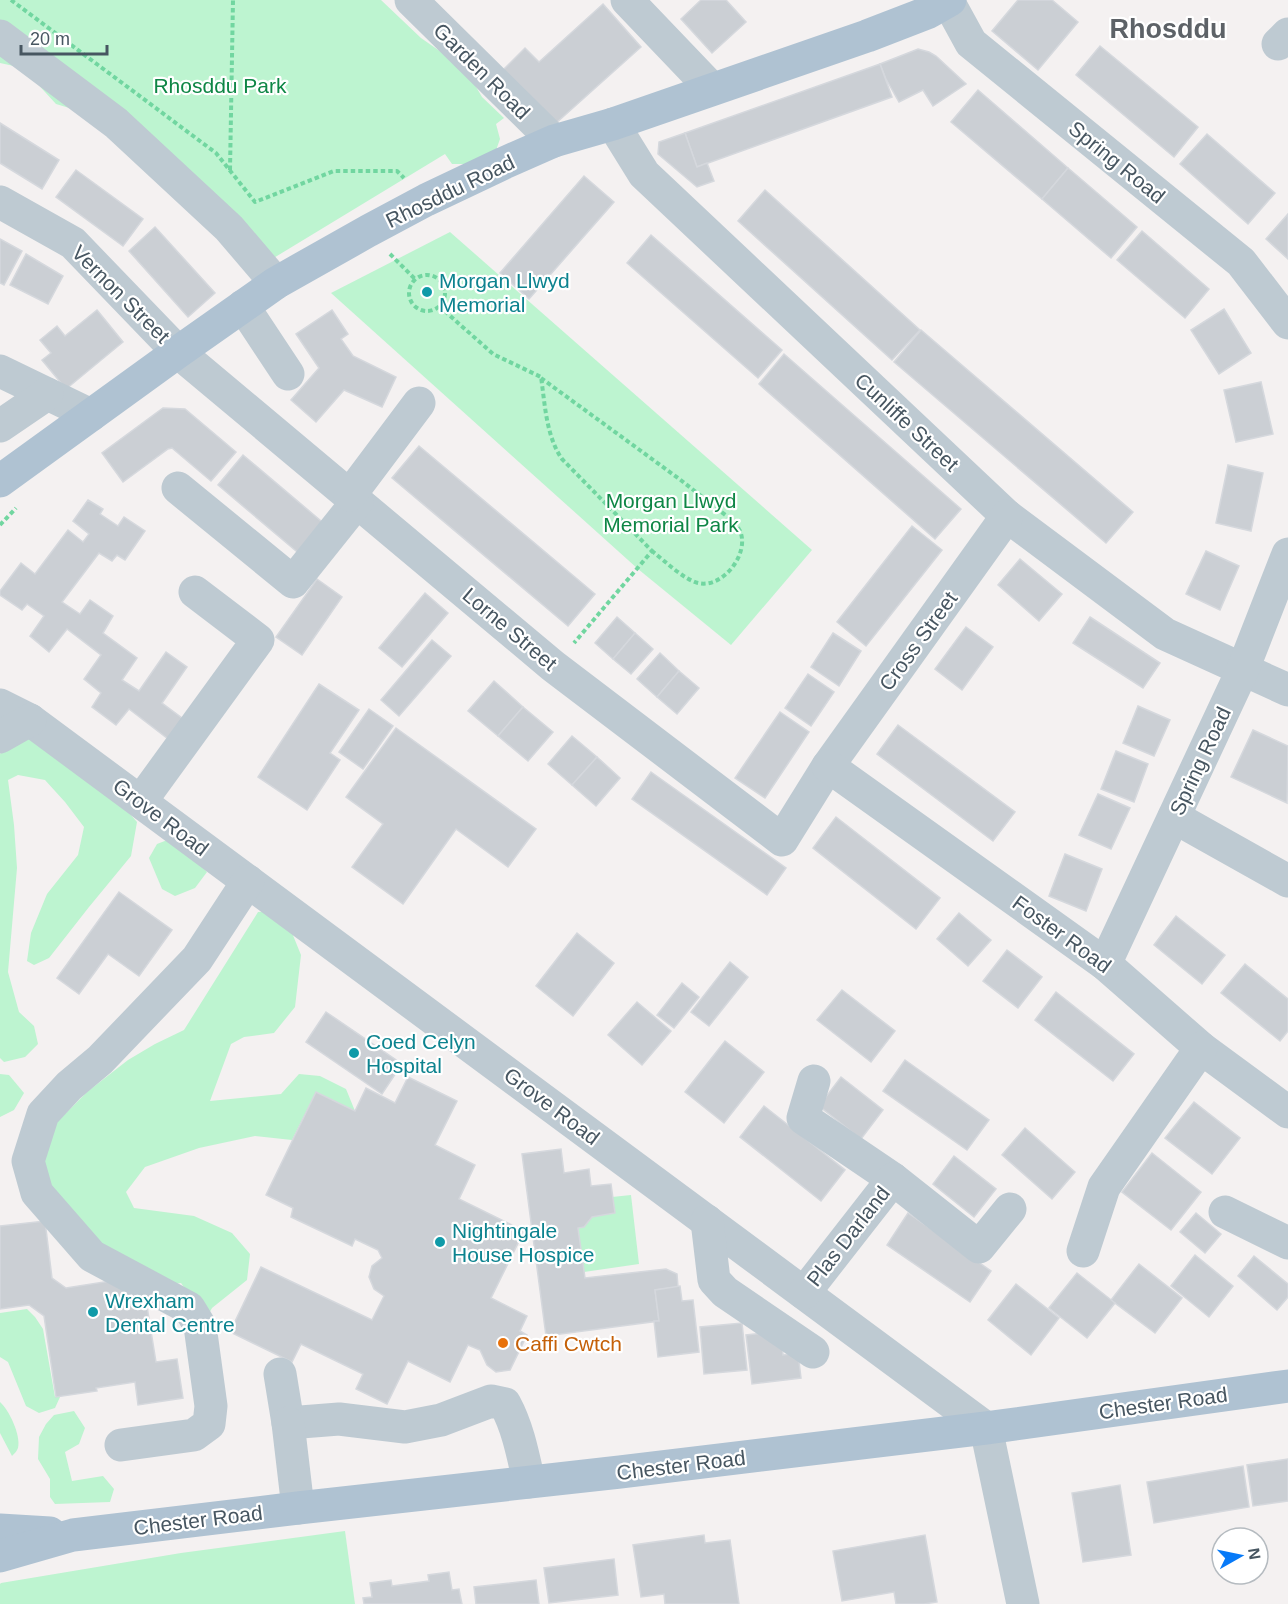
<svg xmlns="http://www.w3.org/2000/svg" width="1288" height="1604" font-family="Arial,sans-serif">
<rect width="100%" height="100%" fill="#f4f1f1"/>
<g fill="#bdf4d0">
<path d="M0,0H381L421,38L444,54L475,85L482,97L504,118L496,124L500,139L494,156L468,164H452L445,154L272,259L86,113L56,104L23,68L0,63Z"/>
<path d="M450,232L812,550L731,645L638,569L331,293Z"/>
<path d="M27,737L115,797L137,822L131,856L89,907L49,958L34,965L27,961L31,933L47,894L78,855L84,827L65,802L45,780L18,775L8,780L14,825L17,868L8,972L19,1012L34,1026L38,1044L25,1057L4,1062L0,1058V754L9,744Z"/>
<path d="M175,837L207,872L195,888L175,896L162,889L149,858L157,844Z"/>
<path d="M272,911L288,923L301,955L295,1007L274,1033L244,1037L231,1044L210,1101L281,1094L299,1074L320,1076L346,1089L355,1111L316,1092L292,1140L255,1136L199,1148L145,1167L126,1192L134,1208L194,1216L232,1233L250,1254L247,1280L212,1308L206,1319L181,1283L158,1287L96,1255L41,1171L55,1124L87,1092L128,1060L155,1044L184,1030L258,912Z"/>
<path d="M0,1074L9,1075L24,1093L14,1110L0,1117Z"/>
<path d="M631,1195L639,1264L584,1272L578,1228L584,1227L592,1217L615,1213L612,1197Z"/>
<path d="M27,1309L35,1317L43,1329L55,1397H60L55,1408L39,1413L26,1406L8,1362L0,1357V1313Z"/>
<path d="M0,1402C9,1410 21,1435 18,1448C17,1451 14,1454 12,1456L0,1433Z"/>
<path d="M74,1411L85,1428L79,1444L65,1452L72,1481L103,1476L114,1489L110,1502L55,1504L50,1497V1479L38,1459L39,1437L46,1424L54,1415Z"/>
<path d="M345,1531L355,1604H0V1584L1,1583L181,1553Z"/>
</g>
<g fill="#cbcfd4" stroke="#d5d8dd" stroke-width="1.5">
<path d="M701,0H726L746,22L712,53L681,19Z"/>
<path d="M1018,0H1052L1078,22L1038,70L992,31Z"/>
<path d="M603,4L641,47L555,124L501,72L525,48L539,62Z"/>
<path d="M1100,46L1198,127L1174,157L1076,75Z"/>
<path d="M918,49L929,52L936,56L966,84L933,106L923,90L899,102L886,79L880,64Z"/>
<path d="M880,64L892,97L697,167L685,133Z"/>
<path d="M978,90L1068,168L1042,199L951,122Z"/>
<path d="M0,123L59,160L42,189L0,163Z"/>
<path d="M685,133L697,167L707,163L714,181L697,187L658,154L659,142Z"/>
<path d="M1207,134L1275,193L1248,224L1180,164Z"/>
<path d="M1068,168L1137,227L1111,258L1042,199Z"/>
<path d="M76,170L143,219L123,246L56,197Z"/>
<path d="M584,176L614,202L529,299L500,273Z"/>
<path d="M765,190L920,330L892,360L738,221Z"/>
<path d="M1288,214V259L1266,239Z"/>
<path d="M155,227L215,293L188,317L129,251Z"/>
<path d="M1142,231L1209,289L1185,318L1117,260Z"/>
<path d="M651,235L782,350L758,378L627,263Z"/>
<path d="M0,239L22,251L4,285L0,283Z"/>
<path d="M26,254L63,276L48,304L10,285Z"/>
<path d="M1224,309L1251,353L1219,374L1191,330Z"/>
<path d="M97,310L123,342L66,389L42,360L51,353L40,340L57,326L65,336Z"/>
<path d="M332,310L348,334L341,339L353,356L396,377L382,407L344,390L316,422L291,400L319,368L296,334Z"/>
<path d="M921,330L1133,512L1106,543L894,362Z"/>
<path d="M784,354L961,509L935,539L759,384Z"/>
<path d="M1261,382L1273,434L1236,442L1224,390Z"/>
<path d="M163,408L185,409L236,452L211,481L172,448L168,449L123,482L102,453Z"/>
<path d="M419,446L595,594L568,626L392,478Z"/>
<path d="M243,455L327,526L302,556L218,485Z"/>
<path d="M1228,465L1263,473L1251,531L1216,523Z"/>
<path d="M88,500L103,509L100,514L118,526L124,517L145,531L125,560L117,555L112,561L99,553L62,602L80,614L90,600L113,616L103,633L137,658L122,680L139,691L166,652L187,667L162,703L186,721L172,742L129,709L116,725L92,707L101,693L84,679L101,655L67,629L49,652L30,636L44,616L27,604L22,610L0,595V591L21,563L35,574L68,530L83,542L89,534L73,521Z"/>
<path d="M912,526L942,550L866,646L837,622Z"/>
<path d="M1206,551L1239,566L1220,610L1186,594Z"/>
<path d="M1020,559L1062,594L1039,621L998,585Z"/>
<path d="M317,579L342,597L302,655L276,637Z"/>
<path d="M425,593L448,613L402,667L379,648Z"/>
<path d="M617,617L635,633L613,659L595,643Z"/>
<path d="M1090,617L1160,663L1143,688L1073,643Z"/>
<path d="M966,627L993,647L962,690L935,669Z"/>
<path d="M635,633L653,649L631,674L613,659Z"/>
<path d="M833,633L861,651L839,686L811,667Z"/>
<path d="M432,640L451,656L399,716L381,700Z"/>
<path d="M660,653L679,671L657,697L637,679Z"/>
<path d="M679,671L699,688L677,714L657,697Z"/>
<path d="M808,674L834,692L811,726L785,708Z"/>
<path d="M494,681L523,707L498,736L468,711Z"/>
<path d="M319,684L359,710L330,753L340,760L307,810L258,777Z"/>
<path d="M1138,706L1170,720L1154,756L1123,743Z"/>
<path d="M523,707L553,732L528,761L498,736Z"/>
<path d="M369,709L393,726L363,769L339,752Z"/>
<path d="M780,712L809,732L765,798L735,778Z"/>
<path d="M898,725L1015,812L993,841L877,754Z"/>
<path d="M396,728L536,829L508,867L456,829L403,904L352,867L383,824L346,797Z"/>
<path d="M1253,730L1288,746L1287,803L1231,777Z"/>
<path d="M572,736L597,757L572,785L548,764Z"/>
<path d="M1116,751L1148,764L1134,802L1101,789Z"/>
<path d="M597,757L620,778L596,806L572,785Z"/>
<path d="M651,772L786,868L767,895L632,799Z"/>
<path d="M1098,794L1130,808L1111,849L1079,835Z"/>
<path d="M836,817L940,898L916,929L813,848Z"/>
<path d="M1065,854L1102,869L1086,911L1049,896Z"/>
<path d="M119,892L172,930L139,976L108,954L79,994L57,978Z"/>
<path d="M959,913L991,940L968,966L937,939Z"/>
<path d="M1176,916L1225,955L1202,984L1154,945Z"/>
<path d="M577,933L614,963L573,1016L536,986Z"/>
<path d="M1007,950L1042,977L1018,1008L983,981Z"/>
<path d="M730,962L748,977L709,1026L691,1012Z"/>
<path d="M1245,964L1288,999V1031L1280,1041L1221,993Z"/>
<path d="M682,983L699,997L674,1028L657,1015Z"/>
<path d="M842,990L895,1031L871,1062L817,1020Z"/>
<path d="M1056,992L1134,1054L1113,1081L1035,1020Z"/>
<path d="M637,1002L671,1031L642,1065L608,1035Z"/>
<path d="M326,1012L402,1064L382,1094L306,1042Z"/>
<path d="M725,1041L764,1072L724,1123L685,1092Z"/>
<path d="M905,1060L989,1120L967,1150L883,1091Z"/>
<path d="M408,1077L457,1101L435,1145L475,1165L459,1199L524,1231L491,1298L527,1316L520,1331L527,1335L510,1370L496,1372L487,1365L480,1350L468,1345L450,1382L408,1361L387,1404L356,1389L363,1374L301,1344L292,1362L230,1332L261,1267L372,1320L384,1296L374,1289L369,1277L372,1266L382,1258L378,1250L355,1239L352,1246L291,1217L293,1208L266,1195L316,1092L355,1111L366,1088L395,1103Z"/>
<path d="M841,1077L883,1110L861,1139L819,1106Z"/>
<path d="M1194,1102L1240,1138L1212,1174L1165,1138Z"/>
<path d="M764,1106L845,1170L821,1201L740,1137Z"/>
<path d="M1025,1128L1075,1172L1052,1199L1002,1155Z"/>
<path d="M561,1149L564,1173L589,1169L591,1186L611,1184L615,1213L592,1217L584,1227L578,1228L585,1278L666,1269L677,1274L678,1287L655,1290L659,1321L546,1336L522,1154Z"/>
<path d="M1152,1153L1201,1192L1171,1230L1122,1192Z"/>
<path d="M954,1156L996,1189L974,1217L933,1184Z"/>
<path d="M908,1213L991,1271L970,1302L887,1245Z"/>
<path d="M1196,1213L1221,1234L1205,1253L1180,1232Z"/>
<path d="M45,1221L52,1278L66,1288L129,1278L132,1302L146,1300L156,1362L177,1359L183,1398L138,1405L135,1382L96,1388L97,1391L56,1397L44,1316L29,1305L0,1309V1226Z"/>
<path d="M1195,1255L1233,1286L1209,1317L1171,1286Z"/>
<path d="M1254,1256L1288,1284V1297L1277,1310L1238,1276Z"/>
<path d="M1139,1264L1182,1298L1155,1333L1111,1300Z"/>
<path d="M1077,1273L1115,1303L1087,1338L1049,1308Z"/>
<path d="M1016,1284L1059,1318L1031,1355L988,1320Z"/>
<path d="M680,1286L682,1301L693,1300L699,1352L658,1357L654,1321H659L655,1290Z"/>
<path d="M742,1323L747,1370L704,1374L700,1327Z"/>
<path d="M773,1332L782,1341L783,1355L798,1353L801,1378L752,1384L746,1335Z"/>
<path d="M1288,1459V1501L1253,1506L1247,1465Z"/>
<path d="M1243,1466L1249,1507L1154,1523L1147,1482Z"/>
<path d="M1120,1485L1131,1555L1083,1562L1072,1493Z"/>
<path d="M704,1535L705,1543L730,1540L739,1604H665L664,1594L641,1597L633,1545Z"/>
<path d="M925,1535L937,1602L924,1604H896L894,1592L842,1601L833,1551Z"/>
<path d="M614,1559L618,1595L549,1603L544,1568Z"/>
<path d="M449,1572L452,1590L459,1589L462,1604H364L363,1598L372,1597L370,1583L391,1580L392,1586L429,1581L428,1575Z"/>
<path d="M536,1580L539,1604H476L474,1587Z"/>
</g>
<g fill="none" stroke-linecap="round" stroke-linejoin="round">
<g stroke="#71d6a0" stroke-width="4" stroke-dasharray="4.5 3" stroke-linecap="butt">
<path d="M11,0L216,153L255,202L334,171H397L404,178"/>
<path d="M230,170L233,0"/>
<path d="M390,254L415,279"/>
<circle cx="427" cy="293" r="18"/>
<path d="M440,305L447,313L493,354L541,377C545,404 546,436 562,459L652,551L574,643"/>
<path d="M541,378L678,478L728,517C733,521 737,525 740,531C750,553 723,589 698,583C683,579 665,561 652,551"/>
<path d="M0,525L16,508"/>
</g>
<g stroke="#becad2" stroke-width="33">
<path d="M411,0L554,141"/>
<path d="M627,0L712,89"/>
<path d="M948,1L971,43L1241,262L1288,323"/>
<path d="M0,36L116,123L229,228L276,283"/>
<path d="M1278,44L1288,34"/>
<path d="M613,124L644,174L1007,516L1165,634L1288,690"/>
<path d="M0,202L73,243L178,352L553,666L782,840L828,766L1007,516"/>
<path d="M243,306L288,374"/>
<path d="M0,371L91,415"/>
<path d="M0,426L47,394"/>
<path d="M178,488L293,582L357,502"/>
<path d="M350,495L419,403"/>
<path d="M0,705L30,720L986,1428L1023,1604"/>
<path d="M0,737L30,720"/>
<path d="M828,766L1105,964L1201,1048L1288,1112"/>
<path d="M141,801L258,640L195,592"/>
<path d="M1174,817L1288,881"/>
<path d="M1105,964L1243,669L1288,554"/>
<path d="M814,1081L803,1118L893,1179L979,1247L1010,1209"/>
<path d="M1225,1212L1288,1243"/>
<path d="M707,1221L714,1280L725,1292L813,1352"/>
<path d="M1083,1251L1104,1187L1201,1048"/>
<path d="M804,1293L893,1179"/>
<path d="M280,1374L288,1423L339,1419L405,1427L441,1420L491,1401L505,1404C518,1428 523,1455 529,1482"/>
<path d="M288,1423L298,1508"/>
<path d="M121,1445L194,1435L209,1424L211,1406L200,1326L189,1308L92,1256L37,1193L28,1161L43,1114L69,1086L100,1060L197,959L248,881"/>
</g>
<g stroke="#afc2d2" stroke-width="33">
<path d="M0,481L178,352L276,283L368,231L426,200L504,163L554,141L613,124L867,36L929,12L950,0"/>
<path d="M0,1530L50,1533"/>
<path d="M0,1556L73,1535L298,1508L620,1472L986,1428L1288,1386"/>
</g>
</g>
<g fill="#0f9aa8" stroke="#fff" stroke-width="2">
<circle cx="427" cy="292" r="6"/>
<circle cx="354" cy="1053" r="6"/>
<circle cx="440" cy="1242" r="6"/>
<circle cx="93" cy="1312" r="6"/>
</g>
<circle fill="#e8710a" stroke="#fff" stroke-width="2" cx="503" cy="1343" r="6"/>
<g text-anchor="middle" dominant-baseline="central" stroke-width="4.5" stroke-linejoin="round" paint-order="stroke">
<g font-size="21" fill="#475661" stroke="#fff">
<text transform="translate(482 71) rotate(45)">Garden Road</text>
<text transform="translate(1117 162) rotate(39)">Spring Road</text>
<text transform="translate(450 191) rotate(-26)">Rhosddu Road</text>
<text transform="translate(121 294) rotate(45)">Vernon Street</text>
<text transform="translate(907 422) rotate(43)">Cunliffe Street</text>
<text transform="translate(510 629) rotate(40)">Lorne Street</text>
<text transform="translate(918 641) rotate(-54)">Cross Street</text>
<text transform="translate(1200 761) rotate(-65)">Spring Road</text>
<text transform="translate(161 817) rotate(37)">Grove Road</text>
<text transform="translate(1062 934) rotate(36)">Foster Road</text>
<text transform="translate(552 1106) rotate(37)">Grove Road</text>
<text transform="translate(848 1236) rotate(-52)">Plas Darland</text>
<text transform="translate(1163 1403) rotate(-8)">Chester Road</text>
<text transform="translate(681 1465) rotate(-7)">Chester Road</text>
<text transform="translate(198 1520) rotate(-7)">Chester Road</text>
</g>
<g font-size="21" fill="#0e8645" stroke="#fff">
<text x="220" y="85">Rhosddu Park</text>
<text x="671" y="500">Morgan Llwyd<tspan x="671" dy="24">Memorial Park</tspan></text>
</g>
<g font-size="21" fill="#0d838f" stroke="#fff" text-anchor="start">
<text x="439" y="280">Morgan Llwyd<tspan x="439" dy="24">Memorial</tspan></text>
<text x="366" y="1041">Coed Celyn<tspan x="366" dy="24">Hospital</tspan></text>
<text x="452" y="1230">Nightingale<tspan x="452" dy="24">House Hospice</tspan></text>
<text x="105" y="1300">Wrexham<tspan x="105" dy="24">Dental Centre</tspan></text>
</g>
<g font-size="21" fill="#c56008" stroke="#fff" text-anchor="start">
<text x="515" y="1343">Caffi Cwtch</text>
</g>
<g font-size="27" font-weight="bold" fill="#5d6267" stroke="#fff">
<text x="1168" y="29">Rhosddu</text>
</g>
</g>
<g transform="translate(1240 1556) rotate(81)"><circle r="28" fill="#ffffff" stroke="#b5bbc0" stroke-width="1.5"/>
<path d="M0-4.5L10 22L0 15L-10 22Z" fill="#077af8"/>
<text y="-9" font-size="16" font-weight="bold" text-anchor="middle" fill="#475661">N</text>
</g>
<path d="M21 45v9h86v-9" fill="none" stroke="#475661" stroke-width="3"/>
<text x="30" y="45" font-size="18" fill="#475661" stroke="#ffffff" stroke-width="4.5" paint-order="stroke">20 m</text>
</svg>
